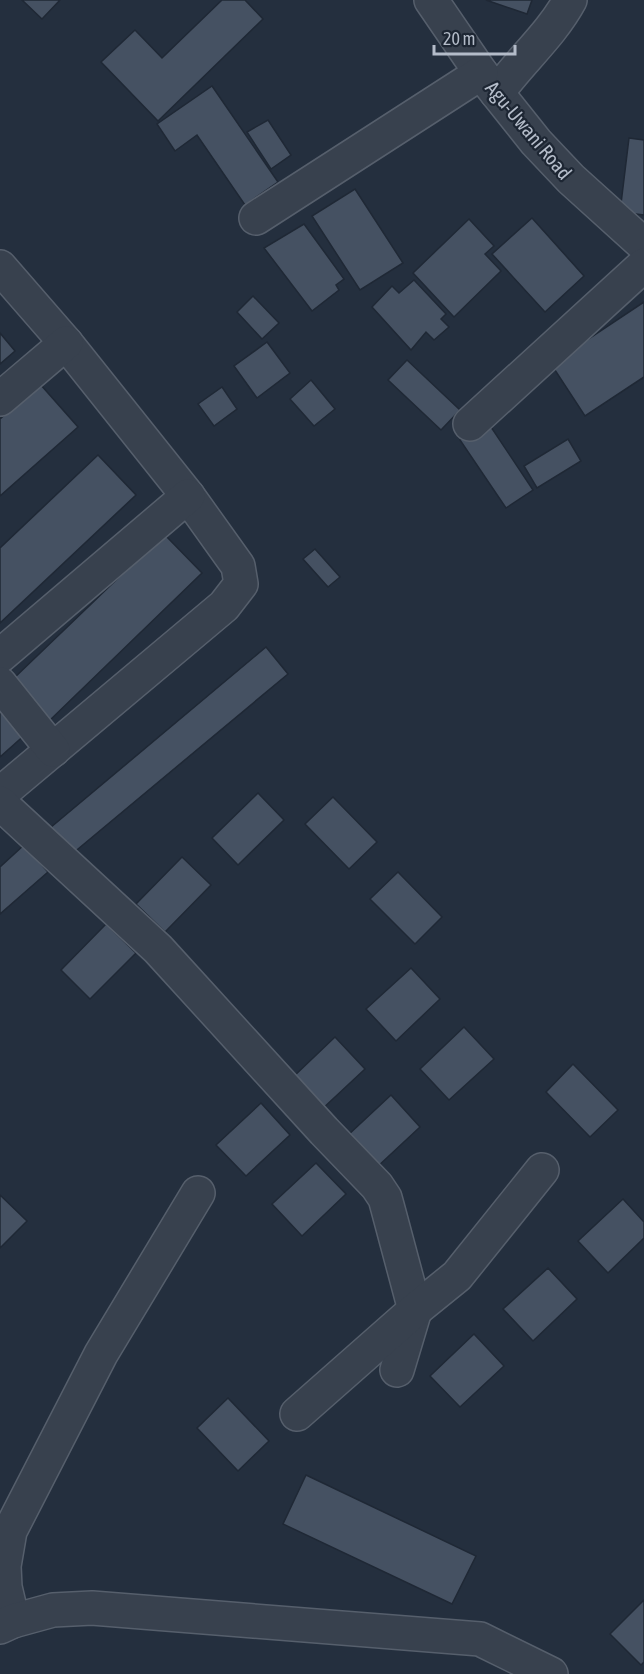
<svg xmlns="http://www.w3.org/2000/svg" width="644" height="1674" font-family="'Asap Condensed',sans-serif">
<rect width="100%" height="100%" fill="#242f3e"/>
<g fill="#455162" stroke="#1f2835" stroke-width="1.5">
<path d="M22,0H60L42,19Z"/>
<path d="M222,0H245L263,19L158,121L101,62L135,30L162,58Z"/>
<path d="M486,0H532L527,14Z"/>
<path d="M212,86L278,182L245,205L197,135L175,151L157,124Z"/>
<path d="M268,120L291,155L271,169L247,132Z"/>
<path d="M629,138L644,140V215L620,212Z"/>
<path d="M355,189L403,263L360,290L312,216Z"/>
<path d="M532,218L584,276L545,312L492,254Z"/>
<path d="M469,219L494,246L485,254L501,271L454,317L413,273Z"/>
<path d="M304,224L344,279L336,285L339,290L312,311L264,248Z"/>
<path d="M414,280L446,314L441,319L449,327L434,340L426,332L411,350L372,307L392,286L399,293Z"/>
<path d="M253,296L279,323L262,339L237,312Z"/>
<path d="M644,302V377L585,416L551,364Z"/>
<path d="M0,333L15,351L0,364Z"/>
<path d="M267,342L290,373L257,398L234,366Z"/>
<path d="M407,360L460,410L441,430L388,380Z"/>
<path d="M311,380L335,409L314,426L290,399Z"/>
<path d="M40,384L78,427L0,496V419Z"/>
<path d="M222,387L237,409L214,426L198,404Z"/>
<path d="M487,421L533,490L506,508L460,440Z"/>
<path d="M568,439L581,461L537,488L524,466Z"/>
<path d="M98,455L136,495L0,623V548Z"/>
<path d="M164,534L202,573L49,721L11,681Z"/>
<path d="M315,549L340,577L328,587L303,559Z"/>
<path d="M266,647L288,674L72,854L50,828Z"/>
<path d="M0,699L28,732L0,757Z"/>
<path d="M258,793L284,820L238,865L212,838Z"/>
<path d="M333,797L377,842L349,869L305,824Z"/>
<path d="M24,845L48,872L0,914V867Z"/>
<path d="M182,857L211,885L165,932L136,904Z"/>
<path d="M398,872L442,917L415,944L370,899Z"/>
<path d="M106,924L136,953L90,999L61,970Z"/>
<path d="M411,968L440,999L396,1041L366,1009Z"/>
<path d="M464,1027L494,1059L449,1100L420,1069Z"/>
<path d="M335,1037L365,1069L320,1111L291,1079Z"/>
<path d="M573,1064L618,1110L590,1137L546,1092Z"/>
<path d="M391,1095L420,1127L376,1168L346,1137Z"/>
<path d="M261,1103L290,1135L246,1176L216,1145Z"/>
<path d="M316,1163L346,1194L302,1236L272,1204Z"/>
<path d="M0,1195L27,1221L0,1248Z"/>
<path d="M623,1199L644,1222V1238L608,1273L578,1241Z"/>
<path d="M548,1268L577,1299L533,1341L503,1309Z"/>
<path d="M474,1334L504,1366L460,1407L430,1376Z"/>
<path d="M228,1398L269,1441L238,1471L197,1428Z"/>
<path d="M306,1475L476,1556L452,1604L283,1524Z"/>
<path d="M644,1600V1662L641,1665L610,1634Z"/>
</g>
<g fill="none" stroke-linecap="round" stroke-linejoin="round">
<defs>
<g id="minor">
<path d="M431,0L481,73L536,142L571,179L644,245"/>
<path d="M497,93C520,61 551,35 570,0"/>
<path d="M256,218L481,73"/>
<path d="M0,267L66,343L188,496L238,566L241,584L224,606L0,794"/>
<path d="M0,399L66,343"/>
<path d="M470,424L644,265"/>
<path d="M0,656L188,496"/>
<path d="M0,684L53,750"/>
<path d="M0,803L158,949L324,1131L377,1186L385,1198L388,1209L415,1310L397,1370"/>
<path d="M297,1414L415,1310L457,1276L542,1170"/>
<path d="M13,1621L5,1587L4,1566L10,1531L101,1354L198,1193"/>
<path d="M0,1627L13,1621L53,1610L92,1608L480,1639L551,1674"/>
</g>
</defs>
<use href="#minor" stroke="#565f6c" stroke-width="36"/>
<use href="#minor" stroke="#38414e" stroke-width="33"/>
</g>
<g text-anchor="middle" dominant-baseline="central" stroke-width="4.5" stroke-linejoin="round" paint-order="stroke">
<g font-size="20" fill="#b4bcc9" stroke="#1d2633">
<text transform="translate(529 130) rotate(50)">Agu-Uwani Road</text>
</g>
</g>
<path d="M434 45v9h81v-9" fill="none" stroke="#b4bcc9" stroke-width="3"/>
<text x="443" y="45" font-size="18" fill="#b4bcc9" stroke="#1d2633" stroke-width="4.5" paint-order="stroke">20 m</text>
</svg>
